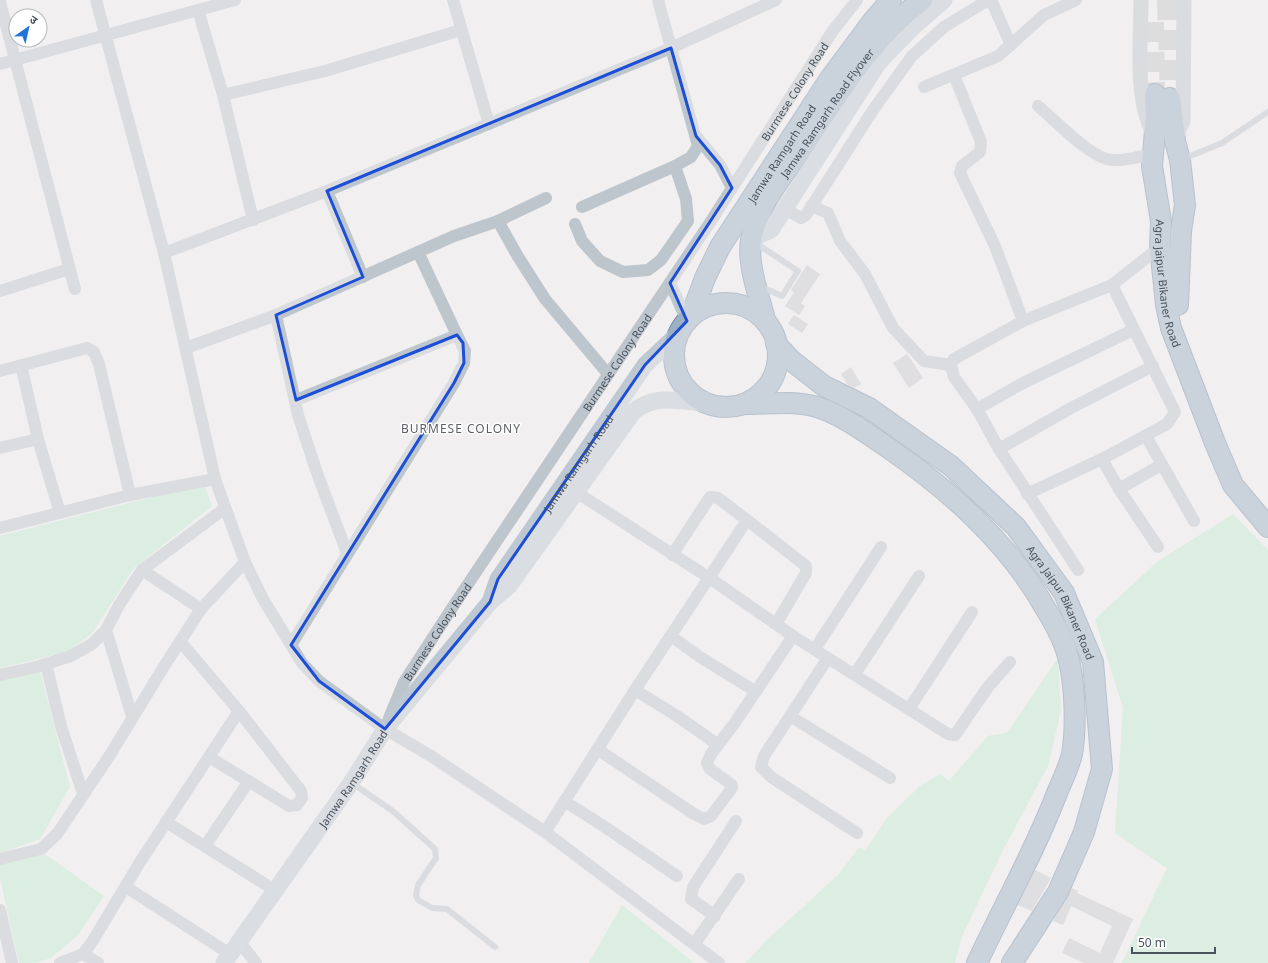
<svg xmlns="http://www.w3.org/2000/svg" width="1268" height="963" font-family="'Noto Sans','Noto Sans Devanagari',sans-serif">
<rect width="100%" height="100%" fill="#f1efef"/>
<g fill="#c0edd1">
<path d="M204,484L212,506L134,568L93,632L69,651L0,668V536Z"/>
<path d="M1233,514L1268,550V963H1122L1167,868L1115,833L1123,708L1095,619L1157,562Z"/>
<path d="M1058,658L1061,710L1048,766L1002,852L962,936L955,963H745L768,939L838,875L859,847L865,851L887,818L920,786L940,774L949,781L988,736L1007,733Z"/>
<path d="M40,671L70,787L40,839L0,853V680Z"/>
<path d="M46,855L104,896L78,935L51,958L35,963H19L0,878V859Z"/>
<path d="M622,905L694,963H589Z"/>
</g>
<g fill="#c9cbd1">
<path d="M807,265L820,274L801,303L805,306L799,315L785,306L794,292L791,290Z"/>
<path d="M794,315L808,324L802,333L788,324Z"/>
<path d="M907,354L923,378L909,388L893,363Z"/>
<path d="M851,367L861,384L854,388L848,385L841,374Z"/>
<path d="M1035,870L1051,878L1032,911L1018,905Z"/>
<path d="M1072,888L1078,891L1077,893L1133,919L1113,963H1084L1062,953L1069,938L1100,953L1112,926L1071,906L1063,925L1053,921Z"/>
</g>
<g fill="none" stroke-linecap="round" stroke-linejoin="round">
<g stroke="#c7c8ca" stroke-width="20" stroke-dasharray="20 10" stroke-linecap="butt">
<path d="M1167,0L1170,98"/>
<path d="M1154,22L1155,94"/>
</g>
<defs>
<g id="trunk">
<path id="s4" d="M1155,94L1156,118L1152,166L1161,221L1160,247L1166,305L1171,328L1215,443L1233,485L1268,527"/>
<path d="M1170,98L1175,141L1180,160L1185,205L1181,231L1178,305"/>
<circle cx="726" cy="355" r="52"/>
<path id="s5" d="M691,316L705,278L720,247L829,80L872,22L891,0"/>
<path id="s6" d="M765,320C759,295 747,265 751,240C757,206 783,176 802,148C837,96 871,38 922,0"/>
<path id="s7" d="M776,344L792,361L824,386L869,408L951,466L1016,527L1064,593L1093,662L1102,769L1084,832L1058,892L1012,963"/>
<path d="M744,404C767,404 794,400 817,407C842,415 865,432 887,447C949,490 1006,540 1044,606C1052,619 1060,633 1065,647C1075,674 1077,725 1072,754C1069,767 1062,781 1057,793C1035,851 1003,907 977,963"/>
</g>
</defs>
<use href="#trunk" stroke="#748da7" stroke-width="22"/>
<g stroke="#bec6cd" stroke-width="6">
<path d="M1183,159L1222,143L1268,112"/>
<path d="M754,242L798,271L782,296L759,286"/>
<path d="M352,783L394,812L435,849L436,858L418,885L416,895L418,900L432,908L447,909L495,947"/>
</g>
<g stroke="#bec6cd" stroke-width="12">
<path d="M96,0L164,253L215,479L245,562L263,599L302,663L319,681L385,729L431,756L545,832L719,963"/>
<path d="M453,0L489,124"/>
<path d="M658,0L671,48L776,0"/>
<path d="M991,0L1011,45"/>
<path d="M0,2L75,289"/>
<path d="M198,10L223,95L253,220"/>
<path d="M0,64L235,0"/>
<path d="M954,75L981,142L980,152L962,166L960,173L995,246L1023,321"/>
<path d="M924,87L998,56L1044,15L1076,0"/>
<path d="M223,95L325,71L461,30"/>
<path d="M1038,106C1056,121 1091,159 1113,160C1126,161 1140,156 1153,154"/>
<path d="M696,136L720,165L732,188"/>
<path d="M327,191L363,277"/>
<path d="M811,206L828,213L840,241L865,274L893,328L924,361L951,365"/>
<path d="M785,209L801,218L806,215L873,110L912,56L944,27L988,0"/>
<path d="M498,221L517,255L545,299L608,374"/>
<path d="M575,224L582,241L600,261L623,272L648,270L661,260L688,221L686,199L675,166"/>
<path d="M164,253L327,191L671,48L698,146L691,157L675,166L582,207"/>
<path d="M670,283L687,321"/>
<path d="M0,291L69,269"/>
<path d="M276,315L298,415L317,473L347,553"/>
<path d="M186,348L276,315L454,236L498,221L546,198"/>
<path d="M21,365L38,439L60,513"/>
<path d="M0,371L87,348L94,352L99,364L130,495"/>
<path d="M296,400L457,335"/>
<path d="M977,409L1023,383L1133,330"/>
<path d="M1146,436L1194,521"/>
<path d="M0,448L38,439"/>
<path d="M999,449L1071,408L1153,366"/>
<path d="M1102,459L1119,489L1158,547"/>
<path d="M1119,489L1161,465"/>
<path d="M576,492L708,577L793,636L948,734L955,735L988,687L1010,662"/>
<path d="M1027,494L1102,459L1167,424L1175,412L1112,285"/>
<path d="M0,528L130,495L215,479"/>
<path d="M672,555L710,497L718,498L747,520"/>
<path d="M142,570L201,609"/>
<path d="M1078,570L999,449L977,409L954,377L951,365L954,359L1023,321L1112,285L1160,247"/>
<path d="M106,630L132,716"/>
<path d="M671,636L700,657L755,691"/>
<path d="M180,641L239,711L301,791L302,798L297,805L289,806L209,757"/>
<path d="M291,645L454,383L464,363L465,351L457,335L418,252"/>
<path d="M815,649L881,547"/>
<path d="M828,658L764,756L761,767L771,777L857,833"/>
<path d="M46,664L61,726L83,794"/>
<path d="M855,674L919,576"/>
<path d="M0,675L36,667L71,656L92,644L106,630L119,605L142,570L224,509"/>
<path d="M635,690L677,716L717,744"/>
<path d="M909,709L972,612"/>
<path d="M790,716L890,778"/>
<path id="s1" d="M389,718L404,682L452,608L711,221L832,32L857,0"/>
<path d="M597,749L694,814L704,819L711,816L732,788V785L710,769L707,763L711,754L734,724L793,636"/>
<path d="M564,801L602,825L677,876"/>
<path d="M166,822L276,891"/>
<path d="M545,832L635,690L747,520L806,566V573L776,624"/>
<path d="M205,846L249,781"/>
<path d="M0,859L41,849L57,834L110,755L163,668L201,609L245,562"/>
<path d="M126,887L230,954"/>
<path d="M0,910L12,963"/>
<path d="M715,916L691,899L693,887L736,821"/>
<path d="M239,941L256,963"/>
<path d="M695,943L739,879"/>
<path d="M83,954L98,963"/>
<path d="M60,963L83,954L92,942L140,862L239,711"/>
</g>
<g stroke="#bec6cd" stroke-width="15">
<path d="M1141,0C1141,42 1134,97 1154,135"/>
<path d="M1175,139L1183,121L1184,0"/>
</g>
<g stroke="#bec8d2" stroke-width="17">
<path d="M751,239L771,230L879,62L913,27L944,0"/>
<path id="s2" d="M490,602L498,579L645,365L679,333"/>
<path id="s3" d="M224,963L351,783L385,729L490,602L509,586L634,411C656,394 677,401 704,403"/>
</g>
<use href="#trunk" stroke="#9cb0c4" stroke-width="20"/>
</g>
<path d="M0 0H1268V963H0ZM671,48L696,136L720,165L732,188L670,283L687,321L645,365L498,579L490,602L385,729L319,681L291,645L454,383L464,363L463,343L457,335L296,400L276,315L363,277L327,191Z" fill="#f1efef" fill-opacity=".55" fill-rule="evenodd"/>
<path fill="none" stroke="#1d4ed8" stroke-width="3" stroke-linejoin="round" d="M671,48L696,136L720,165L732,188L670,283L687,321L645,365L498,579L490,602L385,729L319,681L291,645L454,383L464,363L463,343L457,335L296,400L276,315L363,277L327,191Z"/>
<g text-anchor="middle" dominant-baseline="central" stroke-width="3" stroke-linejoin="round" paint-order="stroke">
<g font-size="11" fill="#48525c" stroke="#fff">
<text stroke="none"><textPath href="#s1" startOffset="747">Burmese Colony Road</textPath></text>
<text stroke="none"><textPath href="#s6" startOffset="231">Jamwa Ramgarh Road Flyover</textPath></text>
<text stroke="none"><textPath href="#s5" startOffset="187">Jamwa Ramgarh Road</textPath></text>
<text stroke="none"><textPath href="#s4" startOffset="191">Agra Jaipur Bikaner Road</textPath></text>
<text stroke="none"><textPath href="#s1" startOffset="423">Burmese Colony Road</textPath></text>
<text stroke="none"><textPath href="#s2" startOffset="165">Jamwa Ramgarh Road</textPath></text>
<text stroke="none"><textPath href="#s7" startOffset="392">Agra Jaipur Bikaner Road</textPath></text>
<text stroke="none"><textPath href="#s1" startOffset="99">Burmese Colony Road</textPath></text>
<text stroke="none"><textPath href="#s3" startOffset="225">Jamwa Ramgarh Road</textPath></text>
</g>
<g font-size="12" letter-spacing="1" fill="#5c5f64" stroke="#fff">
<text x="461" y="428">BURMESE COLONY</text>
</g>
</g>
<g transform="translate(28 28) rotate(34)"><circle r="19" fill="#ffffff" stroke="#b6babe"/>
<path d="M0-3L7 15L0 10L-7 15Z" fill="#2273d8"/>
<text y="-6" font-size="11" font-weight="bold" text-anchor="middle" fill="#48525c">उ</text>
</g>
<path d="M1132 947v6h83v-6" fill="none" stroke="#48525c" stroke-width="2"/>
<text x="1138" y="947" font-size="12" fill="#48525c" stroke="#ffffff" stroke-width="3" paint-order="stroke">50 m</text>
</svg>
